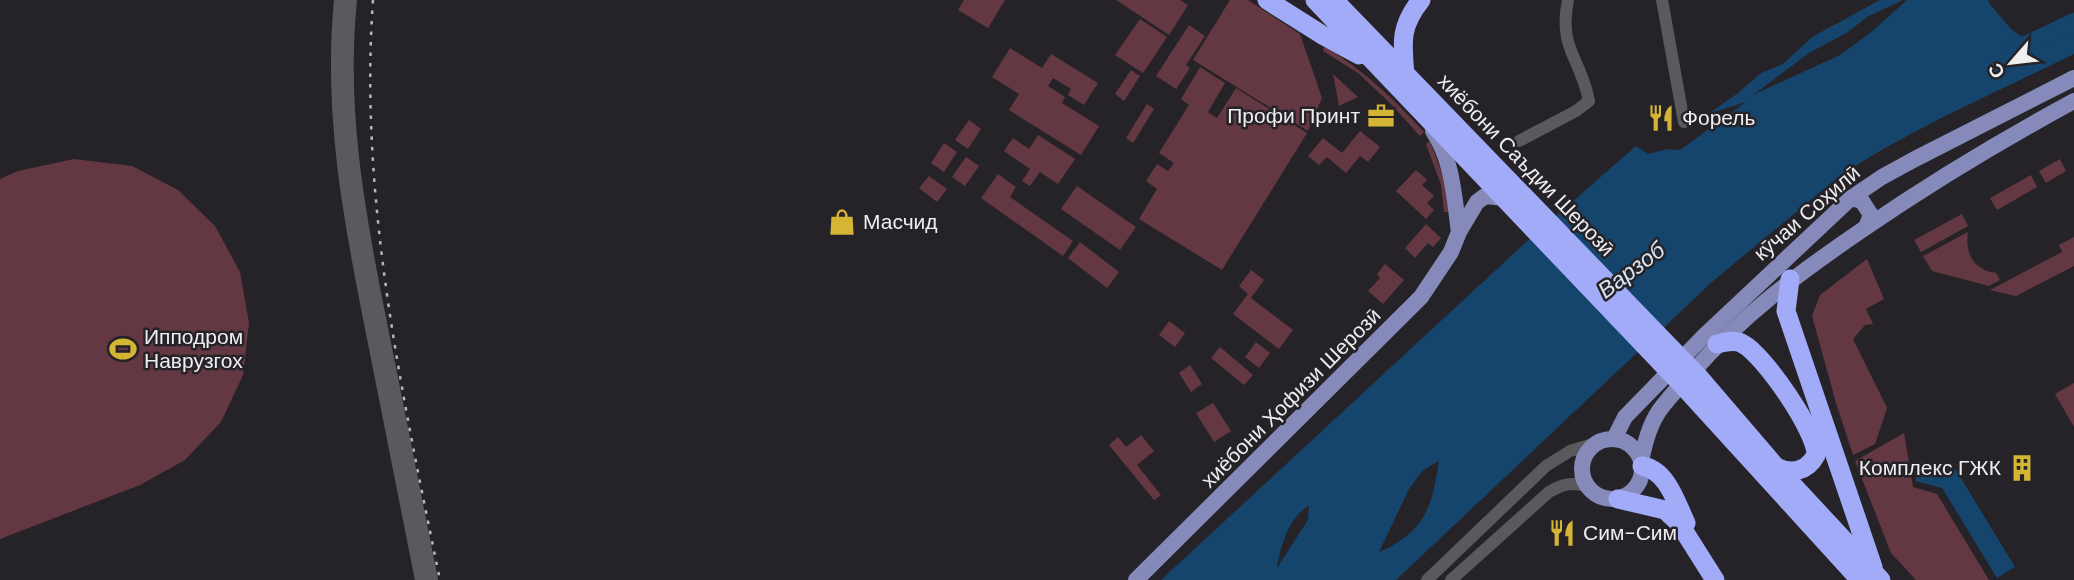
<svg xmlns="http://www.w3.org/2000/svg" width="2074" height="580" font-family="'DM Sans',sans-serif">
<rect width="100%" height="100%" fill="#252327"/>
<g fill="#643842">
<path d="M964,0H1005L988,28L958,10Z"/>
<path d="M1116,0H1180L1188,5L1169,35Z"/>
<path d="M1230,0H1248L1300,34L1322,98L1308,131L1193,60Z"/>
<path d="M1140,19L1167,37L1143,73L1115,55Z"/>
<path d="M1189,25L1205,36L1186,65L1190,68L1176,89L1156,76Z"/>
<path d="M1325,46C1366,73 1391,96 1424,132L1420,136L1390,103L1358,73L1323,51Z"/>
<path d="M1010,48L1042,68L1051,54L1098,83L1084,105L1068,95L1071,89L1053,78L1048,86L1065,97L1062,103L1099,126L1081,155L1009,110L1019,94L992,77Z"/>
<path d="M1200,67L1225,83L1208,112L1217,118L1236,88L1307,133L1222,270L1139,219L1157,189L1146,181L1157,164L1168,171L1174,163L1159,153L1189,105L1181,99Z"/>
<path d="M1131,70L1140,76L1124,101L1115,94Z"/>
<path d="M1333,74L1358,97L1339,106Z"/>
<path d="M1147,104L1154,109L1133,143L1126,138Z"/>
<path d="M969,120L981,129L968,149L955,140Z"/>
<path d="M1360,131L1380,147L1368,162L1360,156L1346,173L1327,157L1319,165L1308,156L1323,138L1342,153Z"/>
<path d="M1038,135L1075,159L1058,184L1040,172L1030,186L1022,181L1030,169L1004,151L1013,138L1029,149Z"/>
<path d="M1430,141L1446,184L1450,212H1444L1441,185L1426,144Z"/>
<path d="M944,143L957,152L944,172L931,163Z"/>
<path d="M966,157L979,166L965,186L952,177Z"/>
<path d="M74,159L132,166L178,190L215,226L240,272L249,323L243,375L221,422L185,460L140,485L0,539V179L18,171Z"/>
<path d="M2060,159L2066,171L2046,183L2039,171Z"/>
<path d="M1416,170L1427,180L1422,185L1434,196L1427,203L1434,210L1426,219L1396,191Z"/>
<path d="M998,174L1016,187L1010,197L1073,241L1063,256L981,198Z"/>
<path d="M2031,175L2037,187L1997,210L1990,198Z"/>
<path d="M929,176L947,189L937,202L919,188Z"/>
<path d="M1077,186L1136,227L1120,250L1061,209Z"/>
<path d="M1962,214L1968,226L1921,252L1914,240Z"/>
<path d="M1426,224L1441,238L1433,247L1428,243L1415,258L1405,248Z"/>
<path d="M1968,232C1965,253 1973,270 1996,273L2000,280L1989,286L1932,271L1923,256Z"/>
<path d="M2074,237V266L2016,296L1990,290L2062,252L2059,245Z"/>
<path d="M1080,242L1119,272L1107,288L1068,258Z"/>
<path d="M1867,259L1884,299L1866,309L1873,324L1865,325L1853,339L1887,408L1875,444L1853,455L1836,403L1812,316L1820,295Z"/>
<path d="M1385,264L1404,280L1383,304L1368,291L1380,278L1377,274Z"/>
<path d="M1251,270L1264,280L1251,298L1293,330L1279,349L1233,314L1248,294L1239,286Z"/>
<path d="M1169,321L1185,333L1175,347L1159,335Z"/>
<path d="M1256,342L1270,353L1259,368L1245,357Z"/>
<path d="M1220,347L1253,375L1244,385L1211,358Z"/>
<path d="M1190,365L1202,384L1191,392L1179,373Z"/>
<path d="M2074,383V427L2055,394Z"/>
<path d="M1213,403L1231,431L1214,442L1196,413Z"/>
<path d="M1904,433L1913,487L1937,494L1989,580H1916L1891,553L1855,461Z"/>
<path d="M1141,435L1154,451L1137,465L1161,495L1154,500L1109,445L1118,437L1126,447Z"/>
</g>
<g fill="#15456c" fill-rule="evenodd">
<path d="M1880,0H1903L1867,17L1848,32L1809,53L1753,95L1840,55L1870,33L1907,0H1989L1988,2L2011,29L2038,49L2074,23V54L1941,118L1883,149L1842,174L1712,282L1396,580H1161L1524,244L1636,146L1648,154L1668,149L1680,150L1746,102L1708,114L1738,93L1761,73L1783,64L1812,37ZM1439,461C1432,507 1425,532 1379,552L1409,489L1422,471ZM1309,506L1308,520L1277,568C1280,548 1289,516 1309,506Z"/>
<path d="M1920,461L1956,470L2015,567L1997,578L1942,488L1915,481Z"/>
</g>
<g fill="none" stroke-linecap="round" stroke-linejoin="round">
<path stroke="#15456c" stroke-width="18" d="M2011,52L2074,22"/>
<g stroke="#5b595e" stroke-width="12">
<path d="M340,0C329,112 349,219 371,328C388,412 405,496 421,580"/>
<path d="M351,0C340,106 358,209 379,313C396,402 415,491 432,580"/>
<path d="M1662,0L1684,122"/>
<path d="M1519,141L1576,111L1589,101C1581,58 1558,49 1568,0"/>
<path d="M1427,580L1546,466L1570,451L1596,443"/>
<path d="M1451,580L1549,492C1563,484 1571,482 1587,486"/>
</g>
<g stroke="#858aba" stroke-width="16">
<path d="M1433,131C1453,161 1454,197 1459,232"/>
<path d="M1851,198L1862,201L1871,215L1866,227"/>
<path d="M1614,439L1625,417L1705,335L1851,198L1882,177L1915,159L2074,78"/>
<circle cx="1612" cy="469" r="30"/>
<path d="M1641,461C1645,443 1649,426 1659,411C1668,398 1680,386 1690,375C1742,315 1800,272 1865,228C1932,182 2002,140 2074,101"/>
<path d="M1136,580L1421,297L1451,252L1459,232L1477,202L1485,196L1505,198"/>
</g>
<g stroke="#a1abf8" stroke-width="19">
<path d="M1267,0L1324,36L1359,55"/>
<path d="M1315,0L1685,388L1860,580"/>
<path d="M1334,0L1698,376L1776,467L1881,580"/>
<path d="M1405,74C1402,42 1400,26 1421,0"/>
<path d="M1790,279L1786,311L1873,567"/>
<path d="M1717,344C1725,342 1735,339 1743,344C1764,355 1817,432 1816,455C1807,472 1791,474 1776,467"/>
<path d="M1642,466C1667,470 1676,502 1686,523"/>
<path d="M1618,499L1665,510L1679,523L1715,580"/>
</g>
<path stroke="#b8b7ba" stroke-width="2.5" stroke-dasharray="3.5 7" stroke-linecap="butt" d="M373,0C359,195 401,390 440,580"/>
</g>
<defs>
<symbol id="office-bare" viewBox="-9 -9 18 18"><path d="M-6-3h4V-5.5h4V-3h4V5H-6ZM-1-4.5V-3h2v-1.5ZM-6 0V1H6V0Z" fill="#d4b535" stroke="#252327" stroke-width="2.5" paint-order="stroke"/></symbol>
<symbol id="restaurant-bare" viewBox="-9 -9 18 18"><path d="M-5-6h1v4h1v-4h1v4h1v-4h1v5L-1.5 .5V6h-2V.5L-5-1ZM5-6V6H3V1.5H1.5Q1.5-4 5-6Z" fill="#d4b535" stroke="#252327" stroke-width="2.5" paint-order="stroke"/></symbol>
<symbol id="shop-bare" viewBox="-9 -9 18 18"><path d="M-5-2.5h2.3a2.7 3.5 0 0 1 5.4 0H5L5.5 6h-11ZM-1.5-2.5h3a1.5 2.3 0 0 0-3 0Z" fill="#d4b535" stroke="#252327" stroke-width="2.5" paint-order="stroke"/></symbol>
<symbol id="stadium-bare" viewBox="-9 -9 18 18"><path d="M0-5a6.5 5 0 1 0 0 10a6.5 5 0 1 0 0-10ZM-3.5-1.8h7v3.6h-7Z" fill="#d4b535" stroke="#252327" stroke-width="2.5" paint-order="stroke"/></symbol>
<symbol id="building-bare" viewBox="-9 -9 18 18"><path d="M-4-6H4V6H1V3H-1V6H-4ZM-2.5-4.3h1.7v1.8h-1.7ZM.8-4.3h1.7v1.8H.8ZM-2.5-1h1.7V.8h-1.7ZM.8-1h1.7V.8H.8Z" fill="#d4b535" stroke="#252327" stroke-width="2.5" paint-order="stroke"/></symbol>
</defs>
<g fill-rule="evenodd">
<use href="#office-bare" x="1362" y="97" width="38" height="38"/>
<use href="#restaurant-bare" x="1642" y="99" width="38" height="38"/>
<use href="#shop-bare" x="823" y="203" width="38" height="38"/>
<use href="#stadium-bare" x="104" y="330" width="38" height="38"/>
<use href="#building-bare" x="2003" y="449" width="38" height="38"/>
<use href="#restaurant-bare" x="1543" y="514" width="38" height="38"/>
</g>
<g text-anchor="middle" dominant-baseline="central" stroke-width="5" stroke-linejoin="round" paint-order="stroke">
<g font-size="21" fill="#eeedf0" stroke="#252327" text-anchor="start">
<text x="1360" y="116" text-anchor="end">Профи Принт</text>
<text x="1682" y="118">Форель</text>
<text x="863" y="222">Масчид</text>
<text x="144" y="337">Ипподром<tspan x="144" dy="24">Наврузгох</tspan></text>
<text x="2001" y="468" text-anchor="end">Комплекс ГЖК</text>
<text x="1583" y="533">Сим-Сим</text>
</g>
<g font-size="21" fill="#eeedf0" stroke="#252327">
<text transform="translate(1526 165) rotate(46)">хиёбони Саъдии Шерозӣ</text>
<text transform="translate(1807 213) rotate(-41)">кӯчаи Соҳилӣ</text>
<text transform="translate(1291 398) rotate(-45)">хиёбони Ҳофизи Шерозӣ</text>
</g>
<g font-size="23" font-style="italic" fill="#d7e4f1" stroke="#252327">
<text transform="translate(1631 270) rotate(-37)">Варзоб</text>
</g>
</g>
<g transform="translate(2011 63) rotate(242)" stroke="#252327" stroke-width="5" paint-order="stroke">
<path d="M0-5L12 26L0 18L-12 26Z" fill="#eeedf0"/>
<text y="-10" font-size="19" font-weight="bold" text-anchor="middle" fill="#eeedf0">С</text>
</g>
</svg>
